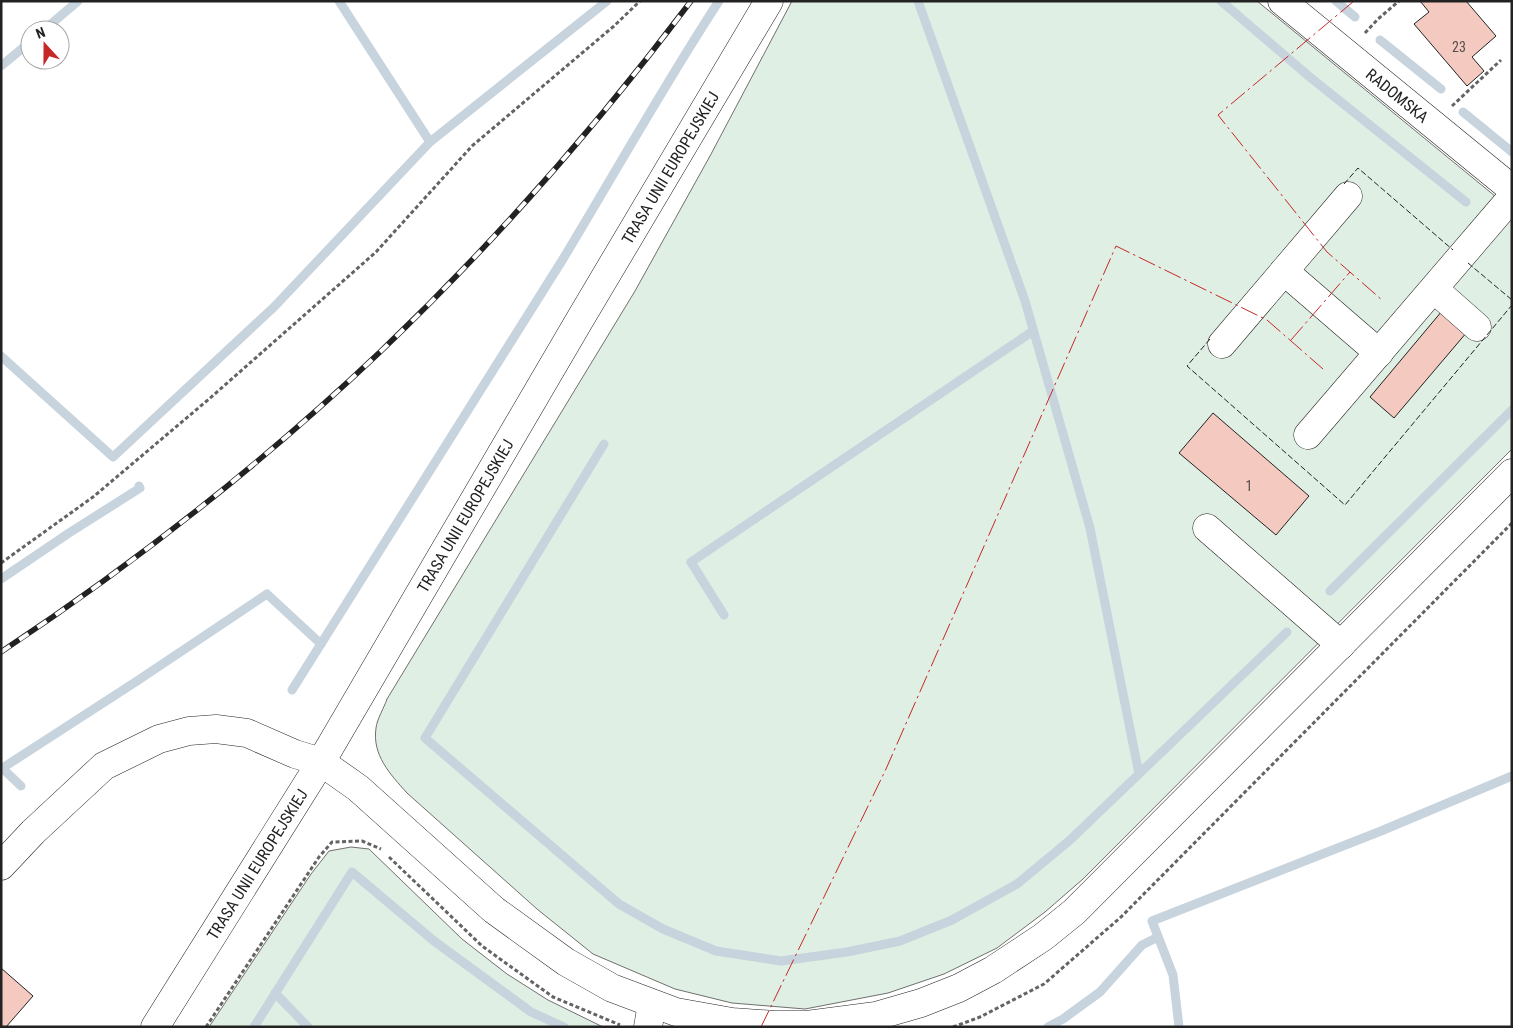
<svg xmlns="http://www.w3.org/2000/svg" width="1513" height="1028" font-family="'Roboto Condensed',sans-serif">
<rect width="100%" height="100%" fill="#fff"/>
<g fill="#e0efe3" stroke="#6f6f6f">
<path d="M792,1H1257L1512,210V449L1083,879L1045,912L997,948L944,974L888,993L805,1009L732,1003L675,989L593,954L537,909L407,793C390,774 372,755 376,728C377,719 384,708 387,699L635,291L710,156Z"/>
<path d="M351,847L369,849L462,939L507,974L548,1000L603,1027H209L311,874L329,851Z"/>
</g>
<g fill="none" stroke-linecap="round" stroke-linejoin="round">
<g stroke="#c7d3dd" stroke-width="9">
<path d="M339,1L430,142"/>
<path d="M918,1L1025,301L1090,528L1139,774"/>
<path d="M1221,1L1311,78L1466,202"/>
<path d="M1336,1L1355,17"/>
<path d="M44,30L78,1"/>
<path d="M1380,40L1441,89"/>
<path d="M1,66L30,42"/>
<path d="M1463,112L1512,152"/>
<path d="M1,356L113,457L274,307L430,142L607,1"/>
<path d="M604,444L425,738L619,904L663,929L716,951L781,961L847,952L900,941L952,920L1017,884L1069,841L1287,632"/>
<path d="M1,579L69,533L140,488L139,486"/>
<path d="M1330,591L1512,410"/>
<path d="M724,615L691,562L1033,331"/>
<path d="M292,690C382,546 474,403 563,259C615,173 664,85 719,1"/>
<path d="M2,768L21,786"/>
<path d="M1,769L137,681L267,594L321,644"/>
<path d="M275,993L308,1027"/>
<path d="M254,1027L352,872L434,941L531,1012L564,1027"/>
<path d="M1048,1027L1063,1019L1100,992L1142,945L1158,937"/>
<path d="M1179,1027L1173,975L1152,921L1381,831L1512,776"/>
</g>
</g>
<g fill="#f3c9c0" stroke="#222">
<path d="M1420,1H1466L1496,36L1472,57L1484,71L1467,86L1414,24L1429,12Z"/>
<path d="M1442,311L1467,332L1394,418L1370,397Z"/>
<path d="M1213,413L1309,496L1276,535L1179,453Z"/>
<path d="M1,968L33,996L6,1027H1Z"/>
</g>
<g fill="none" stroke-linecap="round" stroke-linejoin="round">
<defs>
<g id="minor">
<path id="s1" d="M1282,1L1512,189"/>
<path d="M1284,271L1379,353"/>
<path d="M1434,289L1477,327"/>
<path d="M1222,344L1348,196"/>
<path d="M1308,435L1512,197"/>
<path d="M1207,528L1341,645"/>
<path d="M1,866L33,832L104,766L159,739L189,731L216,729L247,733L295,754L321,762"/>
<path d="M648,1027L652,1004"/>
</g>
<g id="major">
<path d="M321,762L358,788L494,910L566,962L612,988L676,1012L732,1022L775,1025H807L876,1016L921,1003L959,988L993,970L1043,937L1074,912L1512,473"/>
<path id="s2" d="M155,1027L321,762L579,321L769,1"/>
</g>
</defs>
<use href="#minor" stroke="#222" stroke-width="29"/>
<use href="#major" stroke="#222" stroke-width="29"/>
<g stroke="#646464" stroke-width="3" stroke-dasharray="4 2.5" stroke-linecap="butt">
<path d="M1365,33L1378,19L1399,1"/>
<path d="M1452,106L1501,60"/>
<path d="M1,563L93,497L209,399L376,252L472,146L614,26L640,1"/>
<path d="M389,857L482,946L553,997L620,1025"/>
<path d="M206,1027L319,857L332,842L362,841L381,849"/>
<path d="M953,1027L980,1017L1044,984L1121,917L1512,523"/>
</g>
<use href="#minor" stroke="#fff" stroke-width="28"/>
<use href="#major" stroke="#fff" stroke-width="28"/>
<defs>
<path id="rail" d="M1,652C135,563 263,463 380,352C493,244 597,126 691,1"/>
</defs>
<use href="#rail" stroke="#222" stroke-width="5.5"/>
<use href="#rail" stroke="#fff" stroke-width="4" stroke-dasharray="11" stroke-linecap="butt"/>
<g stroke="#222" stroke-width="1" stroke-dasharray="6 2.5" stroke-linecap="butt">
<path d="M1344,184L1358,168L1453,250"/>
<path d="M1468,263L1512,300"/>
<path d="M1210,339L1187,366L1345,505L1512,305"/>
</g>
<g stroke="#c62828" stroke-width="1" stroke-dasharray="18 4 2.5 4" stroke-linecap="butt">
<path d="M1354,1L1218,115L1327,252L1382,300"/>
<path d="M1291,340L1350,272"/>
<path d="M761,1027L886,769L1116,246L1267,320L1323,369"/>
</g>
</g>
<g text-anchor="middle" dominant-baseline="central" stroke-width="4" stroke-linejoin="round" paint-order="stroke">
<g font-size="14" fill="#564c4a">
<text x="1459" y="47">23</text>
<text x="1249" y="486">1</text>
</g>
<g font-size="16" fill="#222" stroke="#fff">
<text stroke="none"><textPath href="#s1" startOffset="149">RADOMSKA</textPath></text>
<text stroke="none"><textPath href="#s2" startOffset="1002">TRASA UNII EUROPEJSKIEJ</textPath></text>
<text stroke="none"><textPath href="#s2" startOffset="598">TRASA UNII EUROPEJSKIEJ</textPath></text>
<text stroke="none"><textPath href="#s2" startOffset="192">TRASA UNII EUROPEJSKIEJ</textPath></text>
</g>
</g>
<rect width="1513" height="1028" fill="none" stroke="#222222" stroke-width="5"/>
<g transform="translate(45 45) rotate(339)"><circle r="24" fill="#ffffff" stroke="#a7a7a7"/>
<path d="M0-4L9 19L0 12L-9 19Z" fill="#c62828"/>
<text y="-8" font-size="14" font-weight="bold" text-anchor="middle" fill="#222222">N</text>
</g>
</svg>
